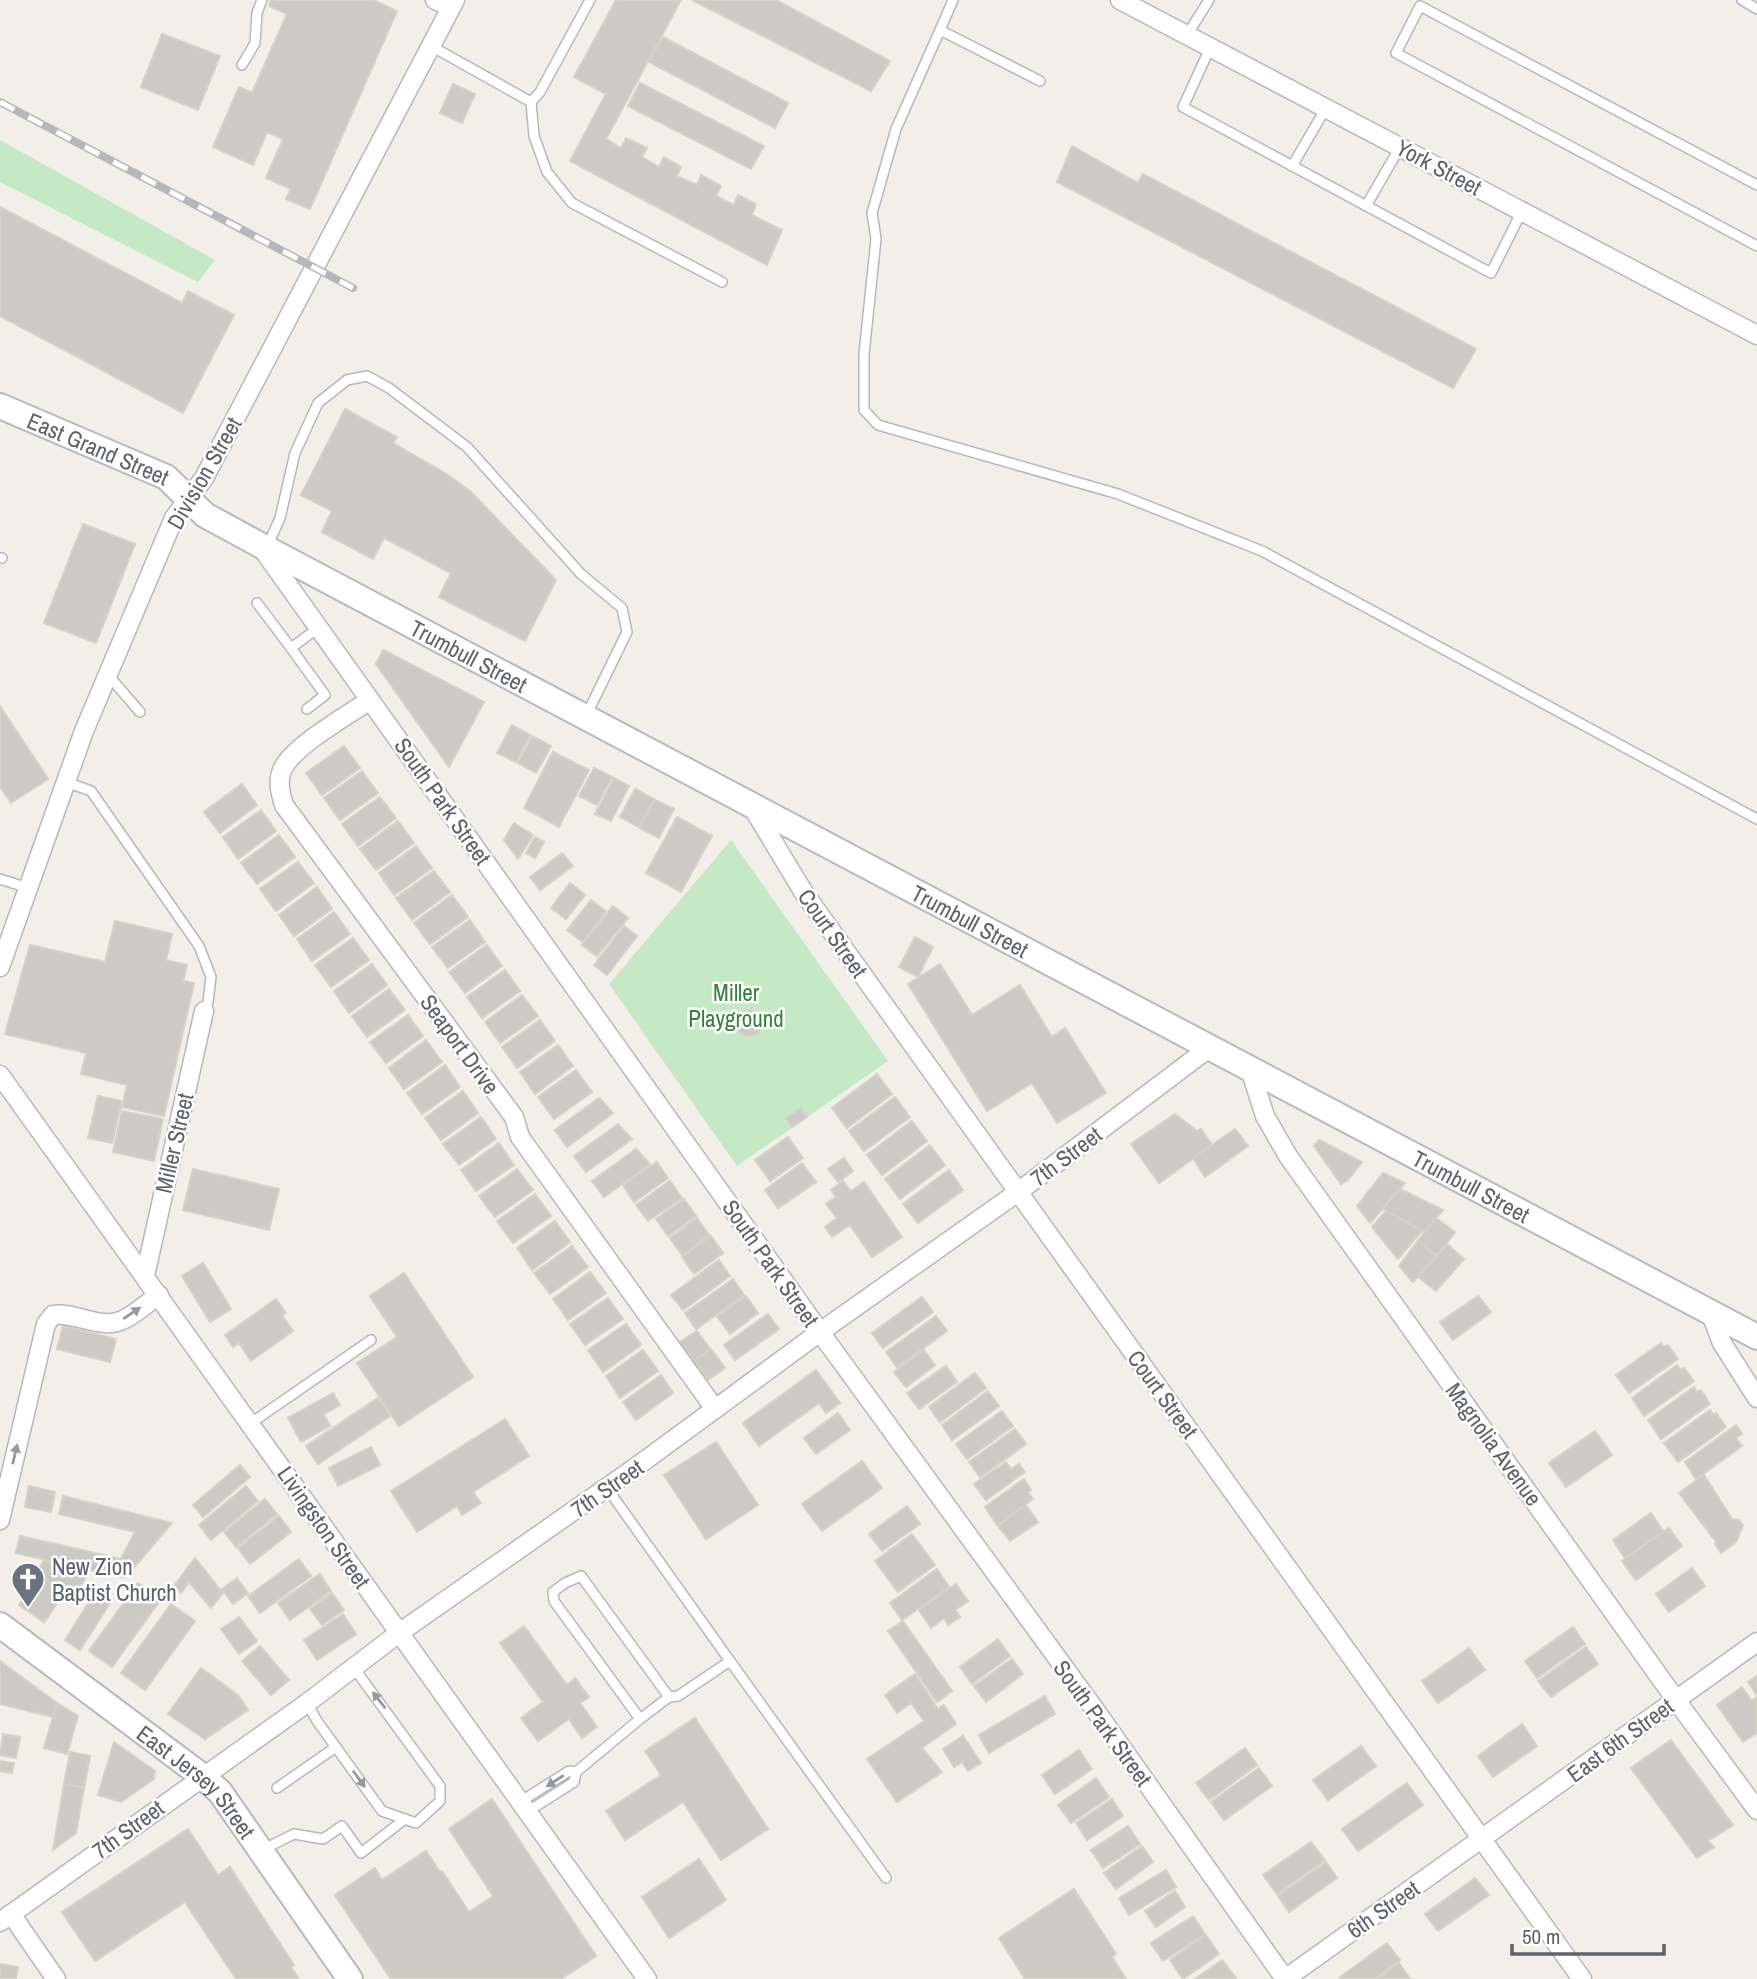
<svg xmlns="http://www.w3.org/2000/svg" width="1757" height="1979" font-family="'Archivo Narrow',sans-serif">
<rect width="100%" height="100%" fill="#f1efe8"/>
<g fill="#c5e8c5">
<path d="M0,140L215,260L198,282L0,182Z"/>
<path d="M731,840L888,1061L737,1166L609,984Z"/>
</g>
<g fill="#cccac5" stroke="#d6d1c6" stroke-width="2">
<path d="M271,0H373L397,11L310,209L286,199L291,189L266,178L283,139L267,132L253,165L213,147L239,87L252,93L287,14L269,6Z"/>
<path d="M616,0H681L606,139L621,148L626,138L647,148L642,157L659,167L664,157L681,167L677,176L697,185L701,175L721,186L716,196L734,205L738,195L756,204L752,215L782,230L767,265L570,161L606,94L574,77Z"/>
<path d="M692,0H776L890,61L871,91Z"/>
<path d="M162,34L220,56L198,110L141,87Z"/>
<path d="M663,37L788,103L775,128L649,62Z"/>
<path d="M640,83L764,146L751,169L628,106Z"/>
<path d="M453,84L475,94L462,123L440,113Z"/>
<path d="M1072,146L1138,183L1143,174L1476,349L1453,388L1057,182Z"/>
<path d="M0,207L182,303L188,291L234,315L183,413L0,316Z"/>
<path d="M345,409L397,437L393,443L445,473L470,491L556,580L525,641L439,597L451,573L384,538L373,559L322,532L332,511L301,495Z"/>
<path d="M83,524L135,544L96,643L44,623Z"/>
<path d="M383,650L484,702L449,767L376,664Z"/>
<path d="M0,706L48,779L11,803L0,787Z"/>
<path d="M512,725L530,735L516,762L497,753Z"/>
<path d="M532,736L551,746L536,773L518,763Z"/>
<path d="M344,746L360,768L322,795L306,773Z"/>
<path d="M553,752L589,770L559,827L524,808Z"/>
<path d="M594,768L612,777L597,805L579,796Z"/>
<path d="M362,771L378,793L340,820L324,798Z"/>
<path d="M614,778L629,786L611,821L595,814Z"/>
<path d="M242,784L257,805L220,833L204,812Z"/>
<path d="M635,789L654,799L639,827L620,817Z"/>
<path d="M380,797L396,818L358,846L342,824Z"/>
<path d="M655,800L674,809L659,838L640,828Z"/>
<path d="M261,810L276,831L238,859L223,837Z"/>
<path d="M677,817L712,836L681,892L646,873Z"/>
<path d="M398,821L414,843L376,870L360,849Z"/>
<path d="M514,823L533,835L518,859L504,840Z"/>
<path d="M279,835L295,857L257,884L241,863Z"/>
<path d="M535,837L544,842L535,858L526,853Z"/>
<path d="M416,846L432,868L394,895L379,873Z"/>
<path d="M562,853L573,866L540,890L530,877Z"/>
<path d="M298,862L314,883L276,911L260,889Z"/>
<path d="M434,871L450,892L412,920L396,898Z"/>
<path d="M570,883L585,895L566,919L551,908Z"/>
<path d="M317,887L332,909L294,936L279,915Z"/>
<path d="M452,895L468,917L430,944L414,923Z"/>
<path d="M591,900L606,911L583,942L567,930Z"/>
<path d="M613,906L628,918L597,956L582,945Z"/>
<path d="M334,912L350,934L312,961L297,939Z"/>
<path d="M470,920L485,942L448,968L432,947Z"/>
<path d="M115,921L172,934L166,960L187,965L183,981L194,983L164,1116L122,1107L127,1085L81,1074L86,1053L5,1034L30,945L105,962Z"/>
<path d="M624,926L637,936L607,975L594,965Z"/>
<path d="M915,937L933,947L918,977L899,967Z"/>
<path d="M353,938L369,960L331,987L315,965Z"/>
<path d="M487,945L502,966L465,993L449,972Z"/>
<path d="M372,964L387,985L349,1013L334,991Z"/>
<path d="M940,964L972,1015L1020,985L1052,1037L1065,1028L1106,1093L1057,1123L1032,1083L987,1111L908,984Z"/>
<path d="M505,970L520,991L482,1018L467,997Z"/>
<path d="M389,989L405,1010L367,1037L352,1016Z"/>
<path d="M522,995L538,1016L500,1043L485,1022Z"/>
<circle cx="749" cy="1023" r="13"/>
<path d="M408,1015L423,1036L386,1063L370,1042Z"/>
<path d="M540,1020L555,1041L517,1068L502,1047Z"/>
<path d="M426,1040L442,1062L404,1089L389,1068Z"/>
<path d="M558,1045L573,1066L535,1094L520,1072Z"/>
<path d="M445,1065L460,1087L422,1114L407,1093Z"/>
<path d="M576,1070L592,1092L554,1119L538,1097Z"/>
<path d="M877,1074L892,1094L847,1128L832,1108Z"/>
<path d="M463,1091L478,1113L441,1140L425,1118Z"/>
<path d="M98,1096L122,1101L112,1143L88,1138Z"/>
<path d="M895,1097L910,1117L864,1151L849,1131Z"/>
<path d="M599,1098L613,1113L567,1147L555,1130Z"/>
<path d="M801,1108L807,1117L792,1127L786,1118Z"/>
<path d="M122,1111L163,1119L154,1161L113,1152Z"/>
<path d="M1175,1114L1197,1131L1201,1129L1212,1145L1159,1183L1131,1144Z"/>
<path d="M481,1117L496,1139L459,1165L443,1144Z"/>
<path d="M912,1121L927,1141L882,1175L867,1155Z"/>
<path d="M618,1124L632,1139L586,1172L574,1156Z"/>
<path d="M1235,1129L1248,1146L1205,1177L1193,1158Z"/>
<path d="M788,1137L803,1158L770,1181L755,1160Z"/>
<path d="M1319,1140L1362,1162L1348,1180L1341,1184L1314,1146Z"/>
<path d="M499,1143L514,1165L476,1191L461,1170Z"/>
<path d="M930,1145L945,1165L900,1199L885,1179Z"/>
<path d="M636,1149L650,1164L604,1197L592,1181Z"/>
<path d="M844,1158L853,1171L838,1182L828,1169Z"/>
<path d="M657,1162L668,1178L634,1202L623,1185Z"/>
<path d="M802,1163L816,1182L778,1208L765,1190Z"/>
<path d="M193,1169L279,1189L269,1230L183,1210Z"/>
<path d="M517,1169L533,1190L495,1217L479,1196Z"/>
<path d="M949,1170L963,1190L918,1223L903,1204Z"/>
<path d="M1383,1173L1405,1183L1370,1223L1357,1206Z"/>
<path d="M670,1181L682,1198L648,1221L636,1205Z"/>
<path d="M843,1181L851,1191L864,1182L902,1237L872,1257L850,1225L832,1237L825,1227L837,1218L826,1204L836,1197L831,1190Z"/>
<path d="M1400,1189L1443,1210L1425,1232L1382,1209Z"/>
<path d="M535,1194L551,1216L513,1243L497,1221Z"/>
<path d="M684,1199L696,1216L668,1236L656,1219Z"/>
<path d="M1386,1211L1422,1231L1398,1259L1372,1227Z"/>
<path d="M697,1218L709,1235L682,1255L670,1238Z"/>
<path d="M1436,1218L1455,1232L1437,1256L1418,1241Z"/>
<path d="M555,1221L570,1242L532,1270L517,1248Z"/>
<path d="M711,1236L723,1253L694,1274L682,1257Z"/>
<path d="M1418,1241L1437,1256L1413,1282L1399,1266Z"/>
<path d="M1447,1244L1464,1259L1436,1291L1418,1277Z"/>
<path d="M572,1246L588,1267L550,1294L534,1273Z"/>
<path d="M719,1260L730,1276L683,1310L671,1295Z"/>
<path d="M203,1263L231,1309L210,1322L182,1276Z"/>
<path d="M590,1272L606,1293L568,1320L553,1299Z"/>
<path d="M404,1273L473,1377L399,1426L357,1363L397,1337L370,1296Z"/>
<path d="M733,1279L744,1295L696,1329L685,1313Z"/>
<path d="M746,1296L758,1313L730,1334L717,1316Z"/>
<path d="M1478,1296L1491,1312L1453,1340L1440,1322Z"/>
<path d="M922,1297L933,1312L883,1348L872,1333Z"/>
<path d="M608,1298L623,1319L585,1345L570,1324Z"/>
<path d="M276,1299L286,1313L282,1315L293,1331L251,1361L239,1343L233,1347L225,1335Z"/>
<path d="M768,1314L779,1329L735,1360L724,1345Z"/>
<path d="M936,1316L947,1331L897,1367L886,1352Z"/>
<path d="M626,1324L641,1345L603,1372L588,1350Z"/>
<path d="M63,1326L116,1339L110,1362L57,1349Z"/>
<path d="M697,1331L710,1349L694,1361L680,1342Z"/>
<path d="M1661,1343L1664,1347L1668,1345L1678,1359L1629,1393L1616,1375Z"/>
<path d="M711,1349L725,1368L708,1380L694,1361Z"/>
<path d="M643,1350L658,1371L620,1398L606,1376Z"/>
<path d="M924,1350L935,1365L906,1387L894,1372Z"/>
<path d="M1677,1365L1681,1370L1684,1368L1694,1381L1644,1416L1632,1398Z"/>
<path d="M946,1366L957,1382L919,1409L907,1393Z"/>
<path d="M816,1370L840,1403L826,1413L819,1403L759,1446L743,1423Z"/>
<path d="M975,1373L986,1388L940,1422L929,1407Z"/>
<path d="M661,1375L673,1393L636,1420L623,1402Z"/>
<path d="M1694,1387L1697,1392L1701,1390L1710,1404L1661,1439L1648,1420Z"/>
<path d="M988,1391L999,1406L952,1440L942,1425Z"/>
<path d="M333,1393L340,1405L324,1414L330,1426L301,1442L288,1418Z"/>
<path d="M378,1398L390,1416L318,1464L306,1446Z"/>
<path d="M1710,1410L1713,1415L1716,1413L1726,1427L1678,1462L1664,1443Z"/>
<path d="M1002,1411L1013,1426L967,1459L956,1444Z"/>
<path d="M838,1413L850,1430L816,1454L804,1438Z"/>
<path d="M505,1419L529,1456L473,1492L481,1503L462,1515L457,1506L417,1532L391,1491Z"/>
<path d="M1736,1425L1742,1434L1736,1438L1742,1446L1696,1479L1685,1462Z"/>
<path d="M1015,1429L1026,1444L980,1477L969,1462Z"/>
<path d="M1595,1431L1612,1455L1566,1487L1549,1463Z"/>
<path d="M716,1442L758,1505L706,1539L664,1475Z"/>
<path d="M371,1447L380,1465L338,1486L329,1468Z"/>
<path d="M862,1461L882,1488L822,1531L802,1504Z"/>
<path d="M1006,1462L1011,1469L1019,1464L1025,1472L986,1500L974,1484Z"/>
<path d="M240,1465L250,1477L203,1517L193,1505Z"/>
<path d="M1704,1475L1732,1519L1739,1520L1743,1525L1736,1542L1721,1553L1715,1544L1717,1543L1679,1493Z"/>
<path d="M1024,1479L1031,1490L1028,1492L1033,1499L997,1525L985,1507Z"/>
<path d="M29,1486L55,1492L51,1512L25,1507Z"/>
<path d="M246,1486L258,1501L211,1540L199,1525Z"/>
<path d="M63,1496L172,1523L125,1578L16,1553L20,1536L121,1559L135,1532L59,1514Z"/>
<path d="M265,1499L277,1514L236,1547L224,1532Z"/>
<path d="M1026,1505L1038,1522L1010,1541L998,1526Z"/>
<path d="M907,1506L920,1524L882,1551L869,1534Z"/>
<path d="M1651,1513L1663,1531L1625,1558L1613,1540Z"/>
<path d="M279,1516L291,1532L250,1564L238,1548Z"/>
<path d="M1669,1528L1682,1546L1636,1580L1622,1561Z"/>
<path d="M912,1534L935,1565L898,1592L875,1561Z"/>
<path d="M195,1558L223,1593L211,1608L189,1582L181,1593L174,1586Z"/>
<path d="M299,1559L311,1576L260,1613L248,1596Z"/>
<path d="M44,1561L89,1572L76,1594L67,1589L44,1622L19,1605L41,1574L37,1571Z"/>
<path d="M1692,1568L1705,1586L1669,1612L1656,1594Z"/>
<path d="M937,1569L949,1587L902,1620L890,1603Z"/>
<path d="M320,1574L331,1591L290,1620L278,1603Z"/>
<path d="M237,1578L248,1593L233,1604L222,1589Z"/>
<path d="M138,1583L161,1599L112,1667L89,1651Z"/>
<path d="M956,1584L968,1601L955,1610L960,1617L948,1625L944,1618L931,1628L919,1610Z"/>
<path d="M97,1590L112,1600L80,1650L65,1640Z"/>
<path d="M332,1593L344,1610L322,1625L310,1609Z"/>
<path d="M171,1604L195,1621L145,1690L121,1673Z"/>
<path d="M343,1614L356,1634L317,1660L304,1640Z"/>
<path d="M239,1617L257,1641L239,1654L221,1629Z"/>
<path d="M903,1621L952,1691L937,1702L888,1631Z"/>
<path d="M524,1626L567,1685L575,1678L589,1697L580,1703L597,1727L582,1738L569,1719L538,1741L521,1718L543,1702L500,1643Z"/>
<path d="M1573,1627L1585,1644L1537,1678L1525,1661Z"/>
<path d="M998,1639L1010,1656L972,1684L960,1667Z"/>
<path d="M260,1646L289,1680L271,1695L242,1661Z"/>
<path d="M1586,1647L1598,1664L1551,1697L1538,1681Z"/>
<path d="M1469,1648L1485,1670L1438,1703L1422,1681Z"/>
<path d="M1012,1659L1023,1674L986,1702L974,1686Z"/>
<path d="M0,1661L57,1703L53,1717L0,1704Z"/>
<path d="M201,1668L238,1695L248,1710L205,1739L168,1714Z"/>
<path d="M915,1674L938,1709L944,1705L956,1724L922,1748L942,1772L897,1802L867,1759L924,1721L911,1703L897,1713L885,1695Z"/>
<path d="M1757,1676V1695L1748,1682Z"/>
<path d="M1742,1687L1752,1701L1757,1697V1733L1743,1742L1717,1705Z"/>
<path d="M1045,1696L1055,1714L989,1753L979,1735Z"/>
<path d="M57,1703L78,1716L67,1754L44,1748Z"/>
<path d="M695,1718L768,1829L721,1860L683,1802L625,1840L606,1811L661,1775L645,1751Z"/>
<path d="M1522,1724L1537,1746L1493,1777L1478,1756Z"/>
<path d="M3,1734L20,1737L16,1758L0,1755Z"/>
<path d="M963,1736L981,1763L968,1771L962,1762L954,1767L943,1749Z"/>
<path d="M1671,1740L1733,1825L1708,1841L1714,1847L1697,1858L1631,1768Z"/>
<path d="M114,1742L155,1771L154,1779L121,1802L98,1795Z"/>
<path d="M1361,1746L1376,1766L1328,1800L1313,1780Z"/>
<path d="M1245,1748L1257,1765L1209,1800L1196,1783Z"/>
<path d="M1079,1750L1092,1769L1055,1794L1042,1775Z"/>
<path d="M70,1752L90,1756L84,1788L64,1784Z"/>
<path d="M0,1761L14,1763L12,1773L0,1771Z"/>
<path d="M1259,1768L1272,1786L1224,1820L1211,1802Z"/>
<path d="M1096,1778L1109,1797L1071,1823L1058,1805Z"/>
<path d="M1407,1783L1423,1805L1358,1851L1342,1829Z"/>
<path d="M64,1784L84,1788L76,1833L53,1850Z"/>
<path d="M492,1799L596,1956L561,1979H391L335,1895L375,1868L382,1880L426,1851L440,1872L442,1871L469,1912L493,1896L449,1829Z"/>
<path d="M1112,1799L1123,1816L1087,1840L1076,1823Z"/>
<path d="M1128,1826L1140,1844L1103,1868L1091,1850Z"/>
<path d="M188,1829L218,1875L230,1867L294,1965L291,1967L299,1979H236L185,1902L95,1961L62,1912Z"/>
<path d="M1311,1842L1325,1860L1277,1894L1263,1875Z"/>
<path d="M1142,1846L1153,1862L1116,1889L1104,1873Z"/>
<path d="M699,1859L726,1900L669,1938L642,1897Z"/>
<path d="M1326,1862L1337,1878L1289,1912L1278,1896Z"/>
<path d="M1166,1870L1176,1887L1129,1915L1119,1898Z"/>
<path d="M1475,1878L1489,1895L1438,1931L1425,1914Z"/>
<path d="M1074,1889L1116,1954L1112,1957L1126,1979H1025L999,1938Z"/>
<path d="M1175,1891L1185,1907L1156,1927L1145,1911Z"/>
<path d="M1193,1916L1205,1934L1163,1961L1151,1943Z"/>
<path d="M1206,1935L1219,1954L1183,1979L1170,1960Z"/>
<path d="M1387,1943L1400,1960L1374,1979H1342L1340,1977Z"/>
<path d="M1222,1960L1236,1978L1195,1979Z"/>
<path d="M1399,1963L1410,1979H1377Z"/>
<path d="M0,1964L18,1967L16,1979H0Z"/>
</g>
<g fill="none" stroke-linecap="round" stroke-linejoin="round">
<defs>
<g id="lane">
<path d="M953,0L940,30L1040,81"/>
<path d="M1742,0L1757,9"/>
<path d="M940,30L896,129L872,213L876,239L864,354V410L878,425L1118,494L1262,551L1757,819"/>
<path d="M1187,35L1209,0"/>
<path d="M431,46L531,102L540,92L590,0"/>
<path d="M1210,48L1183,107L1491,273L1522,211"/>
<path d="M242,65L255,43L257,13L262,0"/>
<path d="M531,102L534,136L547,172L572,203L722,282"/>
<path d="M1292,166L1326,108"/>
<path d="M1757,185L1420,6L1396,53L1757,246"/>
<path d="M1366,206L1400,147"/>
<path d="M267,547L280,518L295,453L318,403L347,380L367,376L389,388L467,447L581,574L622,608L627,632L586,716"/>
<path d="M0,558H2"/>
<path d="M257,603L291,648L318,628"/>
<path d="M291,648L325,695L307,709"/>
<path d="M108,675L140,712"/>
<path d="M66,782L91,791L199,946L211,977L208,1002L204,1011"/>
<path d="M0,879L28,888"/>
<path d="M251,1423L371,1340"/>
<path d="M607,1488L730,1661L678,1696L669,1697"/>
<path d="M730,1661L886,1878"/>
<path d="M307,1703L317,1721L382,1811L416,1823L440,1801V1786L354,1668"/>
<path d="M576,1772L640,1719L554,1601L553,1592L565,1583L581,1576L669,1697L640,1719"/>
<path d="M277,1788L336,1747"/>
<path d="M520,1802L569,1771L576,1772L574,1782L527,1812"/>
<path d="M262,1850L294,1834L323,1839L342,1826L361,1853L405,1819"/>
</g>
<g id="street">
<path d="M435,0L451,7"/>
<path d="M1120,0L1757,335"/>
<path d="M261,547L820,1332L1098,1714L1285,1979"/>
<path d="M370,700C348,715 295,745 283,768C277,780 280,792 284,805L514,1117L520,1137L715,1409"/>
<path d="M751,805L804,893L1582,1979"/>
<path d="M0,967L84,731L174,518L204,478L455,0"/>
<path d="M1250,1069L1265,1116L1288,1156L1676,1700L1757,1810"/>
<path d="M0,1075L647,1979"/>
<path d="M145,1276L204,1011"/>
<path d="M1710,1311L1722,1343L1757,1398"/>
<path d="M0,1520L46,1324L53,1315C73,1312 92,1325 112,1323C129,1321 145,1304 159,1295"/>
<path d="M11,1914L56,1979"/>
<path d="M0,1922L307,1703L399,1633L636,1467L820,1332L1018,1192L1209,1048"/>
<path d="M1285,1979L1757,1642"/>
</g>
<g id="secondary">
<path id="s1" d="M0,406L166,477L205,515L260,545L1757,1337"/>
<path id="s2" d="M0,1625L202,1776L220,1792L350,1979"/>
</g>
</defs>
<use href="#lane" stroke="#b5b8bc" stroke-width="12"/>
<use href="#street" stroke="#b5b8bc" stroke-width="21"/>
<use href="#secondary" stroke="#b6babf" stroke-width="28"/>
<use href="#lane" stroke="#fff" stroke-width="9"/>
<use href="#street" stroke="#fff" stroke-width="18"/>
<use href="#secondary" stroke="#fff" stroke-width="24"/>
<defs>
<path id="rail" d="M0,102L353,288"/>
</defs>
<use href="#rail" stroke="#b6b7b8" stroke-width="8"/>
<use href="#rail" stroke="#fff" stroke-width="5" stroke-dasharray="16" stroke-linecap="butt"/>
</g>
<defs><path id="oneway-solid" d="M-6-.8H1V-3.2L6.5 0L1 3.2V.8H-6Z" transform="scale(1.75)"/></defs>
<g fill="#979a9d">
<use href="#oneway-solid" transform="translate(132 1313) rotate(-34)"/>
<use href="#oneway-solid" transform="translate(15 1454) rotate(-77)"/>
<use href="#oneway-solid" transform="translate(379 1700) rotate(-128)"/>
<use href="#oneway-solid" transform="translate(359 1779) rotate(54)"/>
<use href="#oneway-solid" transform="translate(555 1781) rotate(147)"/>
</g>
<defs>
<symbol id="church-pin" viewBox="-11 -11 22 30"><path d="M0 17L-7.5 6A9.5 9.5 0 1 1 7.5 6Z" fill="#6b7280" stroke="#fff"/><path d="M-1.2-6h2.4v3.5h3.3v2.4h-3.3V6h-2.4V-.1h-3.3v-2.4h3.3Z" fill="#fff"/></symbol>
</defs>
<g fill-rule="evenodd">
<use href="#church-pin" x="9" y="1560" width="38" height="52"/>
</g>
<g text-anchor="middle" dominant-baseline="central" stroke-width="5" stroke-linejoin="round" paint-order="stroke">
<g font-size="23" fill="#5f6368" stroke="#fff">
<text transform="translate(1439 167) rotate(28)">York Street</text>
<text stroke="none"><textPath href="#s1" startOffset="107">East Grand Street</textPath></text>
<text transform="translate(204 473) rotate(-60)">Division Street</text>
<text stroke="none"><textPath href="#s1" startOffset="534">Trumbull Street</textPath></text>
<text transform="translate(443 801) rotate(55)">South Park Street</text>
<text stroke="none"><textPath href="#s1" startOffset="1101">Trumbull Street</textPath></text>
<text transform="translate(833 933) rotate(55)">Court Street</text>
<text transform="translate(460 1044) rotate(54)">Seaport Drive</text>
<text transform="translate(174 1143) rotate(-77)">Miller Street</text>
<text transform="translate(1066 1156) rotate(-37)">7th Street</text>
<text stroke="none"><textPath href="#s1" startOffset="1668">Trumbull Street</textPath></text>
<text transform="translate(771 1263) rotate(55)">South Park Street</text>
<text transform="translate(1163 1394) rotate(54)">Court Street</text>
<text transform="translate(1494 1444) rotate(54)">Magnolia Avenue</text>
<text transform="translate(607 1488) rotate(-35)">7th Street</text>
<text transform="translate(324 1527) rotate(55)">Livingston Street</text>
<text transform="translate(1103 1723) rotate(54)">South Park Street</text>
<text transform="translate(1620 1740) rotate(-36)">East 6th Street</text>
<text stroke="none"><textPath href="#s2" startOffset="252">East Jersey Street</textPath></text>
<text transform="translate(128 1829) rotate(-36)">7th Street</text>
<text transform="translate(1383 1909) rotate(-35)">6th Street</text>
</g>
<g font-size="23" fill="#348238" stroke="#fff">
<text x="736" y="992">Miller<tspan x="736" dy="26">Playground</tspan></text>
</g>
<g font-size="23" fill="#5b616d" stroke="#fff" text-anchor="start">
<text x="52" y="1566">New Zion<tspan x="52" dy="26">Baptist Church</tspan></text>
</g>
</g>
<path d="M1512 1944v10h152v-10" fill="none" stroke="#5f6368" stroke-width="3.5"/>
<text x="1522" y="1944" font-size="21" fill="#5f6368" stroke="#ffffff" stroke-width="5" paint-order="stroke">50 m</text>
</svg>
